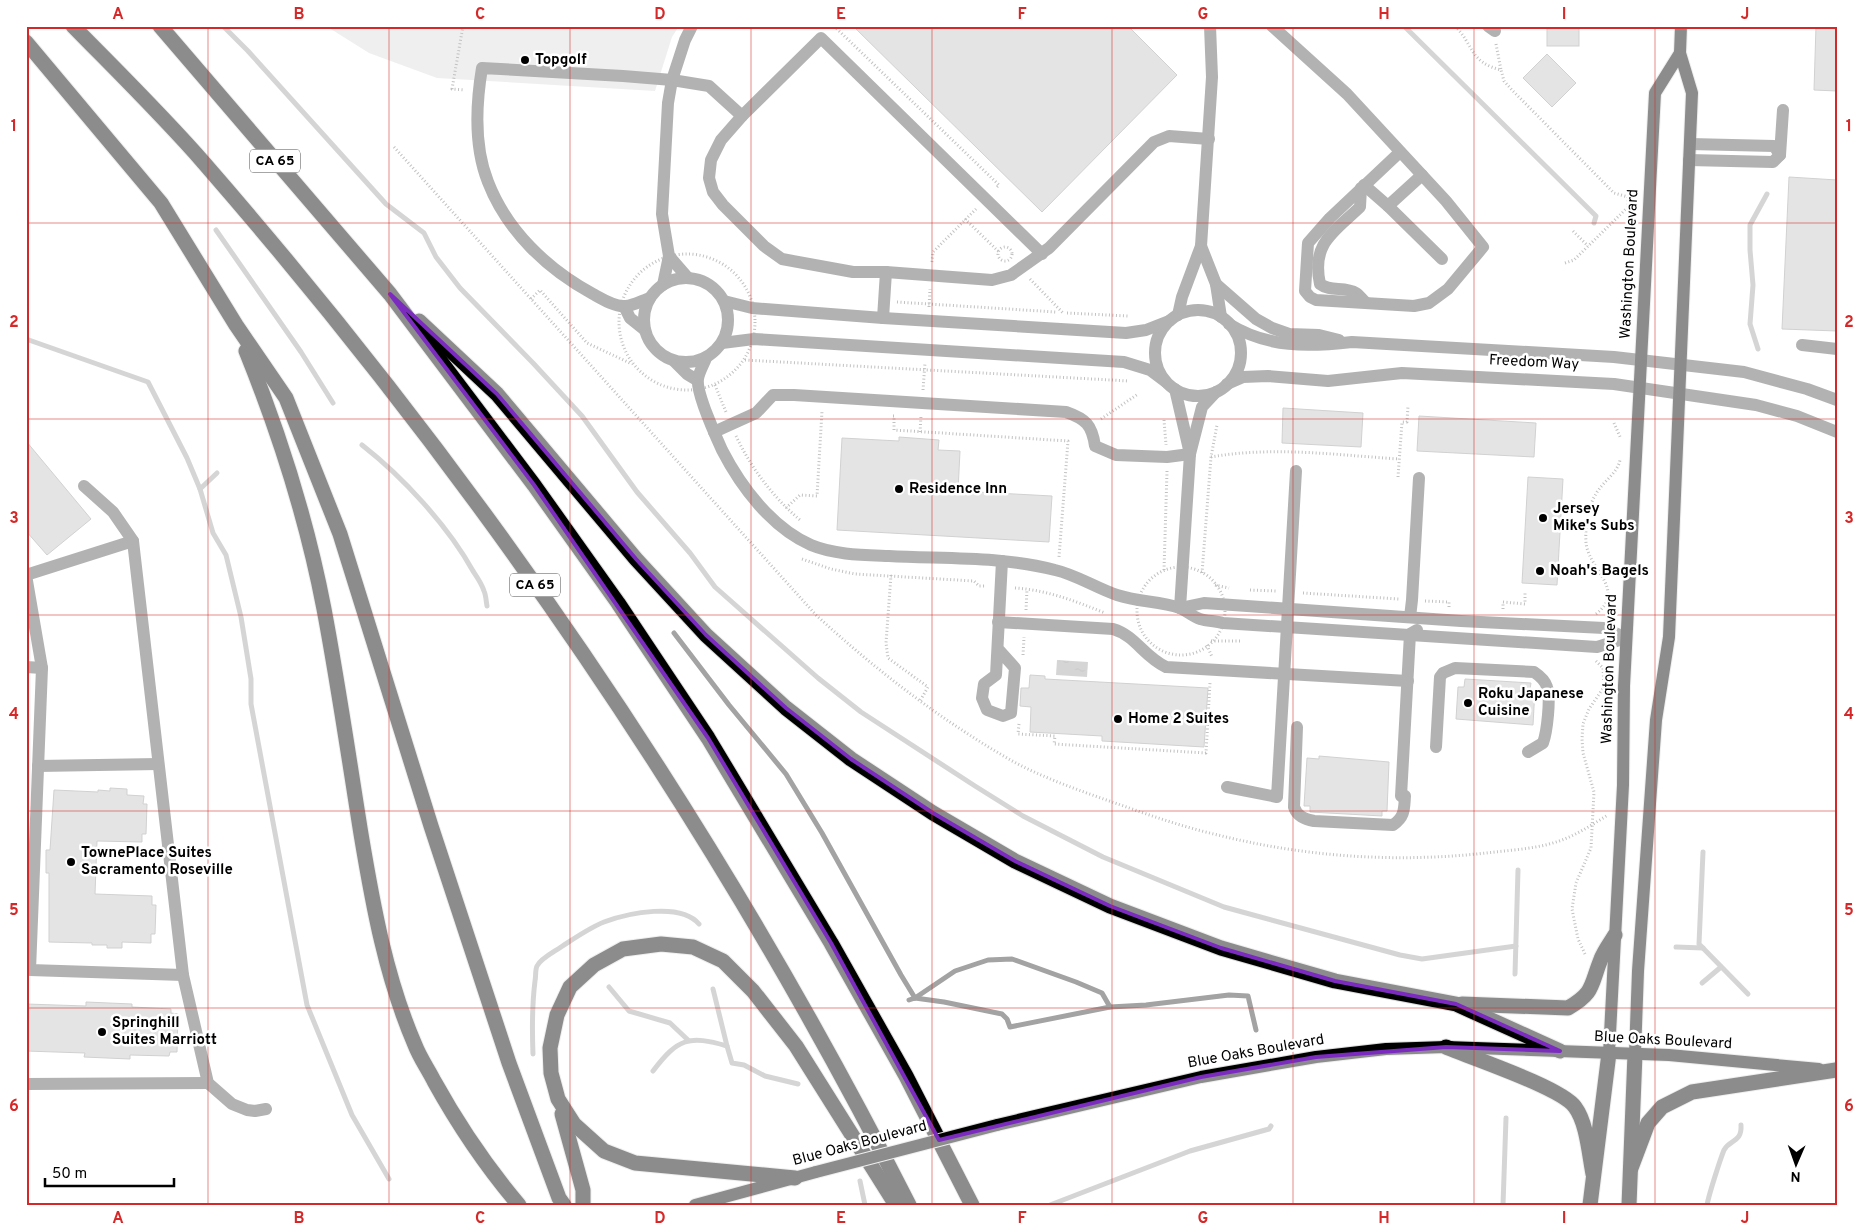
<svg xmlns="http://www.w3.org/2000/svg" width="1863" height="1231" font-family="Overpass,sans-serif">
<defs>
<pattern id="water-ripples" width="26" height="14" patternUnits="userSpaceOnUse" patternTransform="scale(1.25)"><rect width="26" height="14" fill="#a3a3a3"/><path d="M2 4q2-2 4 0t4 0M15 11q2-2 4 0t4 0" fill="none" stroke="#8b8b8b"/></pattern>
</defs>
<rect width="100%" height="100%" fill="#fff"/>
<path fill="#dcdcdc" d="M326,26H679L672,37L655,91L437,78L369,53Z"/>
<path fill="url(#water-ripples)" d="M1057,660L1088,662L1087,677L1056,675Z"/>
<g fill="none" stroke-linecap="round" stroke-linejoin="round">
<g stroke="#a3a3a3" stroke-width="5">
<path d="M223,26L248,51L386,204L424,233L436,257L460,288L533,363L582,416L637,492L690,553L715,587L818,678L861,712L975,786L1023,816L1103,857L1224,907L1400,955L1422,959L1516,946"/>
<path d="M1404,26L1596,216L1594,223"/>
<path d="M216,230L301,352L333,403"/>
<path d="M26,339L148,382L187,458L200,489L213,533L226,555L241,617L251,679V704L307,1005L352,1115L389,1179"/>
<path d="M1758,349L1750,324L1753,285L1750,250V225L1767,194"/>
<path d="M362,445C403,477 448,526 473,571C477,577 482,584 484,591C486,595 486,601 487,606"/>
<path d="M200,489L217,473"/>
<path d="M674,633L729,705L786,774L822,833L901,975L915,998L909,1000"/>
<path d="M1703,852L1699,944L1748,994"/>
<path d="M1676,947L1703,948"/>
<path d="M1515,974L1518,870"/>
<path d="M1702,983L1721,967"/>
<path d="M609,987L629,1011L670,1023L688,1040"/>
<path d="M713,989L727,1046"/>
<path d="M915,998L944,1002L1002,1014L1007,1019L1010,1027L1110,1007L1146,1005L1229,995L1248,996L1256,1030"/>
<path d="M915,998L955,971L988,960L1012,959L1076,982L1102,993L1110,1007"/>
<path d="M533,1054C532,1029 532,1005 535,981C536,977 535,970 537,966C541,958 554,952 561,947C575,938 589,928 604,922C628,913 681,902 699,924"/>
<path d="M653,1071C678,1038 689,1035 727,1046L732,1063L744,1065L765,1076L798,1084"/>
<path d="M860,1181L865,1205"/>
<path d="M1050,1205L1190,1151L1269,1129L1271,1126"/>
<path d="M1503,1205L1506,1118"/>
<path d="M1707,1205C1709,1194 1720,1160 1724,1150C1730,1139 1742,1143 1741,1125"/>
</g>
</g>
<g fill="#c4c4c4" stroke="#999">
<path d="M853,26H1128L1177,75L1042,212Z"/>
<rect x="1547" y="26" width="32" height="20"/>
<path d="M1816,26H1837V91L1814,90Z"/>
<path d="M1547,54L1576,83L1552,107L1523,78Z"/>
<path d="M1789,177L1837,180V331L1782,329Z"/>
<path d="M1283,408L1363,413L1361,447L1282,443Z"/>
<path d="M1419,416L1536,423L1534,457L1417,451Z"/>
<path d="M899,437L939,440L938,450L960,451L958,491L1052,496L1049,542L837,530L842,438L899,441Z"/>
<path d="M26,441L91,519L47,555L26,531Z"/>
<path d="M1528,477L1563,479L1557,585L1522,583Z"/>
<path d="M1030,675L1045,676V679L1208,688L1204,747L1102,741V736L1030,732L1031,707L1020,706L1021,688H1029Z"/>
<path d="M1465,679L1531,683L1530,689H1535L1533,725L1456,719L1458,687H1464Z"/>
<path d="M1319,756L1389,762L1387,811H1382V816L1310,812V806H1304L1307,758L1319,759Z"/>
<path d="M110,788L127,789V795L144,796L143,804H147L146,834H142V842L97,841L95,894L152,896V905H156L155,934H151V943L122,942V948H107V945H92V943L49,942V873H46V850H50L54,790L98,792V790L110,791Z"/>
<path d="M86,1002L132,1004V1007L171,1009V1013L178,1014L177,1052H170L169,1056L130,1055V1059L84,1057L85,1053L26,1051V1004L86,1006Z"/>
</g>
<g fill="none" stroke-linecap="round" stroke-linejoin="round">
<defs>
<g id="major">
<path d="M1609,1053L1623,785L1624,686L1655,93L1680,53"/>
<path d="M1635,1054L1638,971L1656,720L1669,637L1692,93L1680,53L1681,26"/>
<path d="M997,1125L1201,1077L1316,1057L1386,1049L1446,1047L1669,1055L1819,1069"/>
<path d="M695,1205L816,1172"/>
</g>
<g id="highway">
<path d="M73,26C117,71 163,116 204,163C480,480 719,830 909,1205"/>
<path d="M160,26L390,294L534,485L618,603L708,738L831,943L906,1076L972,1205"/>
<path d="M26,42L161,203L236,325L286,398L340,534L431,826L509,1063L559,1198L564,1205"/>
<path d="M419,321L497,394L636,559L706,635L786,708L851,759L933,813L1015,861L1110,906L1221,948L1335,981L1456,1004L1560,1051"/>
<path d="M246,351C280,435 307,520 324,609C338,683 349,759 361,834C373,906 386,978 415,1045C420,1058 428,1069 434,1081C460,1128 485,1165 519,1205"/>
<path d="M1462,1004L1568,1008C1595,992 1590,986 1601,959C1604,951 1610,943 1615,935"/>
<path d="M1446,1047C1472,1058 1562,1088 1575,1107C1587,1123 1589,1154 1593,1174"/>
<path d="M562,1114L583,1190V1205"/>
<path d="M1631,1168L1648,1123L1662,1107L1692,1092L1836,1070"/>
<path d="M795,1178L635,1163L604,1151L574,1124L558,1099L551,1073L550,1048L557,1015L570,987L594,965L623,949L661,944L693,947L723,961L753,991L796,1046L896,1205"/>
<path d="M1590,1205L1609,1053"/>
<path d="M1629,1205L1635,1054"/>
</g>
</defs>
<use href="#major" stroke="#dbdbdb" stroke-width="14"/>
<use href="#highway" stroke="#dbdbdb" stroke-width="17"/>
<g stroke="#777" stroke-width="3" stroke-dasharray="1 2.5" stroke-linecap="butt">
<path d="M463,26L452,89L465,90"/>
<path d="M834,26L999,185L996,188"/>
<path d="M1455,26C1474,45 1469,62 1501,70L1504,81L1512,90L1614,193L1628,197L1635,195"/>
<path d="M1496,44L1501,70"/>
<path d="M394,147L816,615C877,671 942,721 1014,762C1046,779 1081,791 1115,803C1149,815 1183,827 1218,835C1305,857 1397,863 1486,853C1511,850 1538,849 1562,840C1578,834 1593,824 1608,815"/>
<path d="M965,219L999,252"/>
<path d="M1573,231L1588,246"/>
<circle cx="1005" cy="254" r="7"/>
<circle cx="687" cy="322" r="68"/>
<path d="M932,262L933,252L976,209"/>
<path d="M1565,263L1574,260L1628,207V197"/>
<path d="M1030,279L1063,313"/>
<path d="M531,299L540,290L587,343L632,364"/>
<path d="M897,302L1056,312"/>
<path d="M929,307L930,289"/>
<path d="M1067,313L1128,316"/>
<path d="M745,360L1129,381"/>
<path d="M715,385L726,412"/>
<path d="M923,390L925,363"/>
<path d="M893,416H894V430L1068,441L1059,557"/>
<path d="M1101,419L1138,394"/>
<path d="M1164,420L1166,445"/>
<path d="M1614,423L1621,439"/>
<path d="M920,432L921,416"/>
<path d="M736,436C751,468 773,497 800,520"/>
<path d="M1211,457C1273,446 1336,455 1399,459"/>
<path d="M1398,477L1402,422H1407L1408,406"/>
<path d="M786,508L800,495L817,496L822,411"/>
<path d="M802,559L831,569L855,574L974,581L979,586H986"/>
<circle cx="1181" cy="611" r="44"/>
<path d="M1164,570L1167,471"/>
<path d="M1202,573L1211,457L1217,425"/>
<path d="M891,575L886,643L888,658L928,687L920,701"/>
<path d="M1215,585L1229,588"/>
<path d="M1015,588C1047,590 1075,601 1105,613"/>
<path d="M1250,590L1276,591"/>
<path d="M1303,593L1399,599"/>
<path d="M1425,601L1449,602V607"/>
<path d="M1503,609V602L1525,604V593"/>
<path d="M1026,610L1027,589"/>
<path d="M1596,614C1627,590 1589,570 1586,543C1585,524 1588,503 1600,488C1607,479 1618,471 1620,460"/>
<path d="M1211,641H1240"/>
<path d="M1207,645L1212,657"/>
<path d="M1023,655L1024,637"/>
<path d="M1019,724L1018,734L1055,736L1054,744L1206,753L1210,683"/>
<path d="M1585,954L1578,939L1572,909L1576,883L1591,848L1594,792L1583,753L1582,739L1583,724L1589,709L1604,687L1603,668L1596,661"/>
</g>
<g stroke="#555" stroke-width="12">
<path d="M1272,26L1347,94L1446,201L1483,247L1448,289L1429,303L1414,306L1316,300L1310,297L1305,291L1308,243L1330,218L1400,152"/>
<path d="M1488,26L1495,31"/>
<path d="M742,116L821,38L1042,254"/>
<path d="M1690,144L1774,146L1780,155"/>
<path d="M1689,160L1773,162L1780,155L1783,110"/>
<path d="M1422,175L1388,206L1442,259"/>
<path d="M1364,185L1388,206"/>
<path d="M1361,188L1360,207C1334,232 1311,243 1320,284C1330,292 1345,286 1356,293C1359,295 1362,299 1365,302"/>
<path d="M1201,246L1216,284L1221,317"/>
<path d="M669,256L688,278"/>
<circle cx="686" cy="320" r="42"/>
<path d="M1216,284L1256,319L1272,328L1289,334L1319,335L1339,340"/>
<path d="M663,285L669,256L662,214L668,103L672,80L685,40L692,26"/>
<path d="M650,298C643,300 633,306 625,306C615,307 602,299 593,294C547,269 507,231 488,182C474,147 476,104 482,68L623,76L672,80L709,86L742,116L721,140L711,160L709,178L713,192L723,205L764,246L782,259L853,272H886L992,280L1011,275L1049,248L1154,142L1169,136L1209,139"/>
<path d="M724,301L752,308L883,318L1126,333L1146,330L1169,321"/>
<path d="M624,306L630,318L645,330"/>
<circle cx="1198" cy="353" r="43"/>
<path d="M1178,315L1182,297L1201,246L1212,77L1210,26"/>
<path d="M883,318L886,272"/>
<path d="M1229,324C1268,348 1308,347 1352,342L1614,357L1744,372L1807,389L1837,400"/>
<path d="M722,343L754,339L1124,362L1150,370L1166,382"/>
<path d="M1802,345L1837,349"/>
<path d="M706,358C704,364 699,372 698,379C696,392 716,437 722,450C741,487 772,528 811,545C835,555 864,555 889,556C944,559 1001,556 1055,570C1077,575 1096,588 1117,595C1138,602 1160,601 1180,608C1187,611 1193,617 1200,619C1207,621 1215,621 1223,623L1597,647L1626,638"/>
<path d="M674,361L687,374L697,380"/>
<path d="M1227,384L1243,377L1268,376L1328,381L1402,373L1614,384L1756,405L1797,416L1837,432"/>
<path d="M1175,389L1190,454"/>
<path d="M714,432L756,413L773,395H794L1066,412C1086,419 1092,425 1095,446L1116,455L1167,457L1190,454"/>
<path d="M84,486L113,512L133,541"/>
<path d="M26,575L133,541L183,975L208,1083L232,1104L247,1110L255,1111L266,1109"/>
<path d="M26,575L42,668L30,970L183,975"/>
<path d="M1180,608L1204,603L1461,621L1604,628L1626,638"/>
<path d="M1180,608L1190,454L1202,407L1216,392"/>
<path d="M1410,617L1412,600L1419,478"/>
<path d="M998,622L1113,629C1136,636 1143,656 1166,667L1408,681"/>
<path d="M998,649L1015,668L1011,713L1003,716L987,710L982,698L984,684L996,675L1002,561"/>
<path d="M26,667L42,668"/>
<path d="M1297,727L1294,807C1297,816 1304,819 1314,821L1393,825C1405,817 1404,809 1405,796"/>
<path d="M1436,747L1440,677L1443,673L1455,668L1534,672C1540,676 1545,680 1547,687C1551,698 1547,732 1543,743L1528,752"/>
<path d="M38,766L158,764"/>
<path d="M1227,787L1277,797L1296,471"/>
<path d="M1401,796L1410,634L1417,630"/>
<path d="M26,1084L208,1083"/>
</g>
<use href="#major" stroke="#000" stroke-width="12"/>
<use href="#highway" stroke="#000" stroke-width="15"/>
<defs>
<path id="major-bridge" d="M816,1172L997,1125"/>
</defs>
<use href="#major-bridge" stroke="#dbdbdb" stroke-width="14" stroke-linecap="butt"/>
<use href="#major-bridge" stroke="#000" stroke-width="12"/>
</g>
<path d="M0 0H1863V1231H0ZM390,294L497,394L636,559L706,635L786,708L851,759L933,813L1015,861L1110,906L1221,948L1335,981L1456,1004L1560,1051L1446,1047L1316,1057L1201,1077L939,1140L831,943L708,738L534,485Z" fill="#fff" fill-opacity=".55" fill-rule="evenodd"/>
<path fill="none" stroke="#7b2cbf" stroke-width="4" stroke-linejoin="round" d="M390,294L497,394L636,559L706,635L786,708L851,759L933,813L1015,861L1110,906L1221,948L1335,981L1456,1004L1560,1051L1446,1047L1316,1057L1201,1077L939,1140L831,943L708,738L534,485Z"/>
<path fill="none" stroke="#d62828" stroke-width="1" stroke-opacity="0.55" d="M208,26V1205M389,26V1205M570,26V1205M751,26V1205M932,26V1205M1112,26V1205M1293,26V1205M1474,26V1205M1655,26V1205M26,223H1837M26,419H1837M26,615H1837M26,811H1837M26,1008H1837"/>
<g fill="#000" stroke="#fff" stroke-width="2">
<circle cx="525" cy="60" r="5"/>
<circle cx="899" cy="489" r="5"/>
<circle cx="1543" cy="518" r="5"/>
<circle cx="1540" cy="571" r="5"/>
<circle cx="1468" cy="703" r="5"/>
<circle cx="1118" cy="719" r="5"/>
<circle cx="71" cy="862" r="5"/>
<circle cx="102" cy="1032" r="5"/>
</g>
<g text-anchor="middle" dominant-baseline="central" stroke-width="5" stroke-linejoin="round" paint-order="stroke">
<g fill="#fff" stroke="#4c4c4c" stroke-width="1">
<rect x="250" y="149.5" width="50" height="23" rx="4"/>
<rect x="510" y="573.5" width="50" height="23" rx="4"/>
</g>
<g font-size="14" font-weight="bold" fill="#000">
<text x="275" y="161">CA 65</text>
<text x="535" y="585">CA 65</text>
</g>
<g font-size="15" font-weight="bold" fill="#000" stroke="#fff" text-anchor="start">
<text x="535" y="60">Topgolf</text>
<text x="909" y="489">Residence Inn</text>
<text x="1553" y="509">Jersey<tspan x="1553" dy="17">Mike's Subs</tspan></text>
<text x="1550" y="571">Noah's Bagels</text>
<text x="1478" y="694">Roku Japanese<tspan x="1478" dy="17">Cuisine</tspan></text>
<text x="1128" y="719">Home 2 Suites</text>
<text x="81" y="853">TownePlace Suites<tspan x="81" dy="17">Sacramento Roseville</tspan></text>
<text x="112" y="1023">Springhill<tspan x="112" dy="17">Suites Marriott</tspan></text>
</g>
<g font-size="15" fill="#000" stroke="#fff">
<text transform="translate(1630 264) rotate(-87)">Washington Boulevard</text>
<text transform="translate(1534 363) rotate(3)">Freedom Way</text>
<text transform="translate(1610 669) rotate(-88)">Washington Boulevard</text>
<text transform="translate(1663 1041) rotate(3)">Blue Oaks Boulevard</text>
<text transform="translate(1256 1052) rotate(-10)">Blue Oaks Boulevard</text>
<text transform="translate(860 1144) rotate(-15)">Blue Oaks Boulevard</text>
</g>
</g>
<rect width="1863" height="1231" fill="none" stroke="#ffffff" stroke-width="55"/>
<g transform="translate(1796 1164) rotate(182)" stroke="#ffffff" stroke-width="4" paint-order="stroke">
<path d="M0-4L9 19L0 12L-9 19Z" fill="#000000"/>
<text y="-8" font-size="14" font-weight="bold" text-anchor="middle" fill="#000000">N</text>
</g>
<path d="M45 1178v8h129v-8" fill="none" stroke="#000000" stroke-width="2.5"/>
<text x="52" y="1178" font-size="15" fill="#000000" stroke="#ffffff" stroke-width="4" paint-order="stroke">50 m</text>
<rect x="28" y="28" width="1808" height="1176" fill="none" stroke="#d62828" stroke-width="2"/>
<g font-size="16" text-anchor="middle" font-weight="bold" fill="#d62828">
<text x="118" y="19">A</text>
<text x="299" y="19">B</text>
<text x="480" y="19">C</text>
<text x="660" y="19">D</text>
<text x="841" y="19">E</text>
<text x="1022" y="19">F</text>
<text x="1203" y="19">G</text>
<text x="1384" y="19">H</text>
<text x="1564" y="19">I</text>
<text x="1745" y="19">J</text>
<text x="14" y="131">1</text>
<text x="1849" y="131">1</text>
<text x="14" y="327">2</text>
<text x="1849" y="327">2</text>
<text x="14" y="523">3</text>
<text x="1849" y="523">3</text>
<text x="14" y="719">4</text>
<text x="1849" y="719">4</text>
<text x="14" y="915">5</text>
<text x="1849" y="915">5</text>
<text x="14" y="1111">6</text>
<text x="1849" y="1111">6</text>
<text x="118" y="1223">A</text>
<text x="299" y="1223">B</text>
<text x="480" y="1223">C</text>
<text x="660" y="1223">D</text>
<text x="841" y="1223">E</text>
<text x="1022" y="1223">F</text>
<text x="1203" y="1223">G</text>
<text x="1384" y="1223">H</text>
<text x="1564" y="1223">I</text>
<text x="1745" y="1223">J</text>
</g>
</svg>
